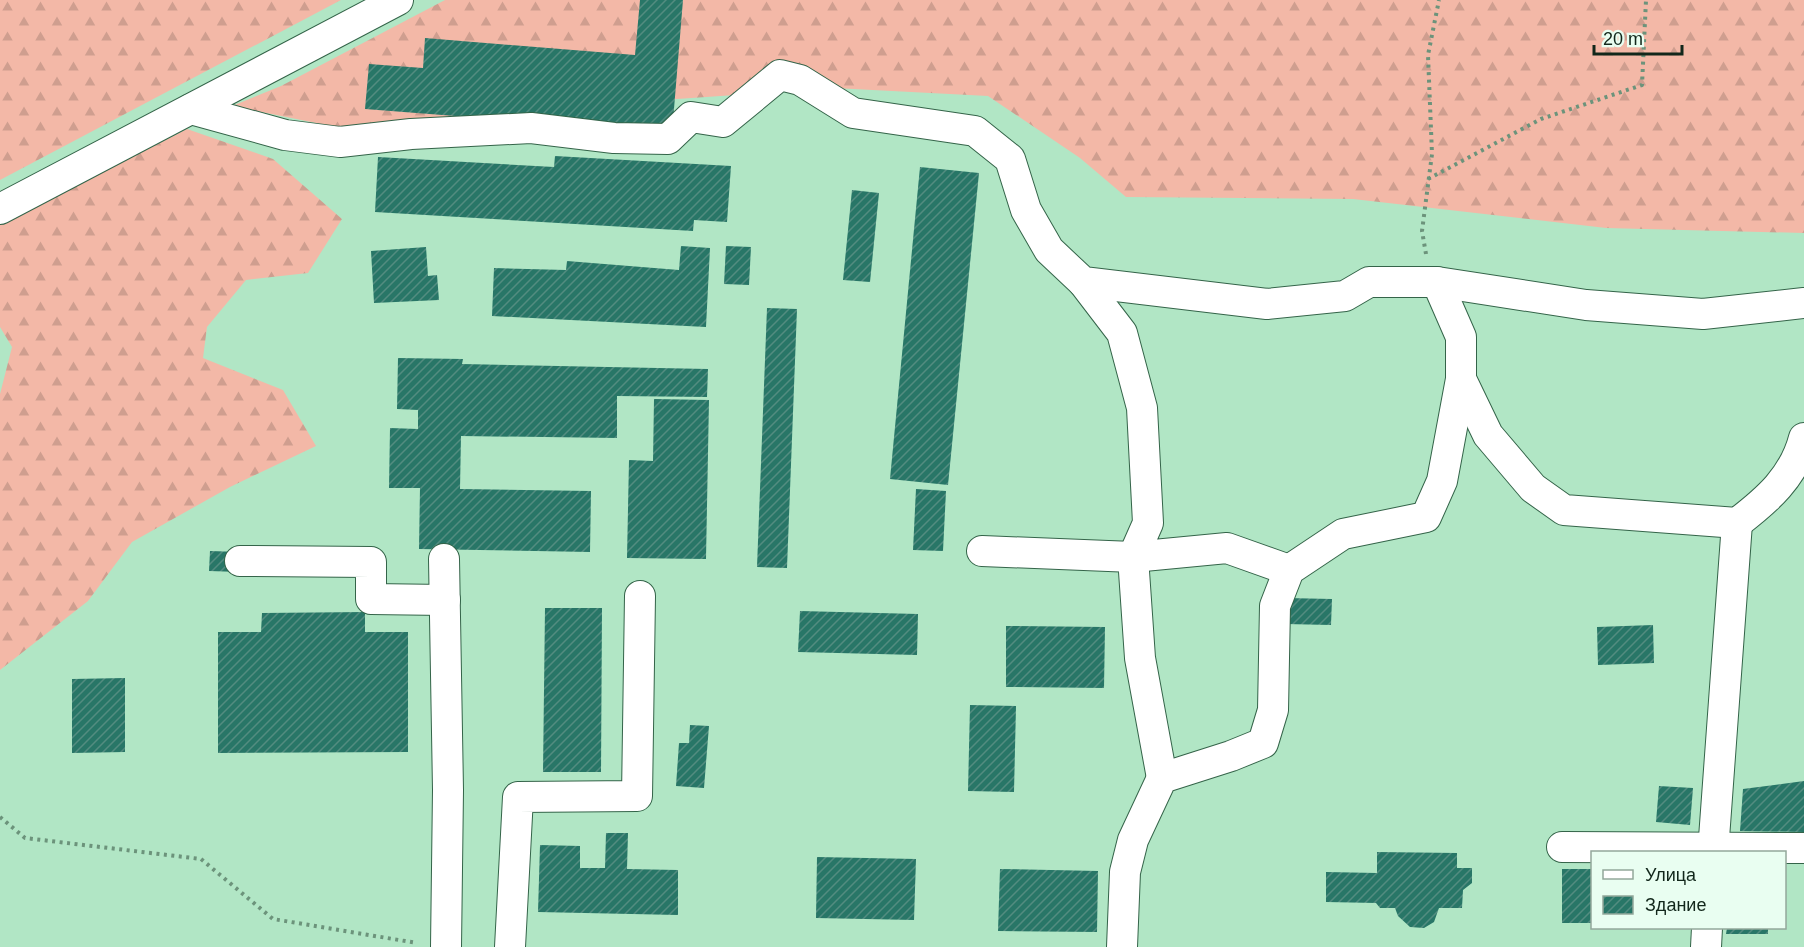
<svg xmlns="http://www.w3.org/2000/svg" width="1804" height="947" font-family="Helvetica,sans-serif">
<defs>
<pattern id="forest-firs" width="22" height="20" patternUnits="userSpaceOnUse" patternTransform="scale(1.5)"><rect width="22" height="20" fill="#f3b8a7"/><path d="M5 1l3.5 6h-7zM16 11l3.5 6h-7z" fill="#cf9e8f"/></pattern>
<pattern id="building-hatch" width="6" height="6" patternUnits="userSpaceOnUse" patternTransform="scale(1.5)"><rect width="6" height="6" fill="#287667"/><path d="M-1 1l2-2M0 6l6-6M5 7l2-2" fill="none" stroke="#538c80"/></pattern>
</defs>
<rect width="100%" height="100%" fill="#b1e6c5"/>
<g fill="url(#forest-firs)">
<path d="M0,0H341L0,180Z"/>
<path d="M445,0H1804V233L1606,228L1353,199L1126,197L1080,158L988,96L834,88L547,108L346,129L232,106L281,86Z"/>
<path d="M187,129L273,159L342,219L308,273L246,280L207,327L203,358L283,390L316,446L230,487L132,542L88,601L0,670V394L12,347L0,327V225Z"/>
</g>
<g fill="url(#building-hatch)">
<path d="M640,0H683L672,133L365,109L369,64L423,68L425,38L635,55Z"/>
<path d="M555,156L731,166L727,222L694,220L693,231L375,212L378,157L554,167Z"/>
<path d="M920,167L979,173L948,485L890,479Z"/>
<path d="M852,190L879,193L870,282L843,280Z"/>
<path d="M681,246L710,248L706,327L492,316L494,268L566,270L567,261L679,270Z"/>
<path d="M726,246L751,247L749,285L724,284Z"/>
<path d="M426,247L428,276L437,275L439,300L374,303L371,251Z"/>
<path d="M767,308L797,309L787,568L757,567Z"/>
<path d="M398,358L463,359L462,364L708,369L707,397L617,396V438L461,436L460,489L591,491L590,552L419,549L420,488H389L390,428L418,429V410L397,409Z"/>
<path d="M654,399L709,400L706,559L627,558L629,460L653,461Z"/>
<path d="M916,489L946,491L943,551L913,550Z"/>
<path d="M210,551L240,552V572L209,571Z"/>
<path d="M1286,598L1332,599L1331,625L1285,624Z"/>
<path d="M545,608H602L601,772H543Z"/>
<path d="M800,611L918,614L917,655L798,652Z"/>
<path d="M365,612V632H408V752L218,753V632H261L262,613Z"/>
<path d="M1653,625L1654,663L1598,665L1597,627Z"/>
<path d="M1006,626L1105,627L1104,688L1006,687Z"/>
<path d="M125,678V752L72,753V679Z"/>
<path d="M970,705L1016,706L1014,792L968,791Z"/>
<path d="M690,725L709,726L704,788L676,786L679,743H689Z"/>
<path d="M1804,781V832L1740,831L1743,789Z"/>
<path d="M1659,786L1693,788L1690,825L1656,822Z"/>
<path d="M606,833H628L627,869L678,870V915L538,912L540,845L580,846V868H605Z"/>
<path d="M1377,852L1457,853V868H1472V883L1463,890L1462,908H1439L1434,922L1424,928L1410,927L1398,916L1395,908H1380L1376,903L1326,902V872L1377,873Z"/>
<path d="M817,857L916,859L914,920L816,918Z"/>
<path d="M1000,869L1098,871L1097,932L998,931Z"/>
<rect x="1562" y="869" width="30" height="54"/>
<path d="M1727,928H1768V934H1726Z"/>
</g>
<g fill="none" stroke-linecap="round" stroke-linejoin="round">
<defs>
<g id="minor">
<path d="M191,109L285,135L340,142L411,134L531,128L614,138L668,139L691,117L723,122L780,75L800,80L853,113L975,131L1010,159L1026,210L1049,250L1083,282L1267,304L1345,296L1369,282H1437L1586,305L1703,314L1804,303"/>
<path d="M0,209L398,0"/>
<path d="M1083,282L1122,333L1142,408L1148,523L1133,557L1227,548L1289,570"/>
<path d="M1437,282L1461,337V379L1488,435L1533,488L1564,510L1737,523C1767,500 1794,477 1804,438"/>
<path d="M982,551L1133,557L1140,658L1162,778"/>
<path d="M444,559L448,790L446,947"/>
<path d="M240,561L371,562V599L445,600"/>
<path d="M1562,847L1804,848"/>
<path d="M1713,852L1737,523"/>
<path d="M510,947L518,797L637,796L640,596"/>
<path d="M1122,947L1125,872L1133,840L1162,778L1231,756L1263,743L1273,710L1275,606L1289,570L1343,534L1426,517L1442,481L1461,379"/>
<path d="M1706,947L1707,928"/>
</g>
</defs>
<use href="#minor" stroke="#346449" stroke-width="32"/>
<g stroke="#6c937b" stroke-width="4" stroke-dasharray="3 4.5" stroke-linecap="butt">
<path d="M1428,179L1541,119L1642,85L1646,0"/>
<path d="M1426,254L1422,231L1432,154L1428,55L1439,0"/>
<path d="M0,817L25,838L201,859L273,919L417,943"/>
</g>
<use href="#minor" stroke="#fff" stroke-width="30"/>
</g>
<rect x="1591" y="851" width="195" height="78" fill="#e9fef1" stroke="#93a89b" stroke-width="1.5"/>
<rect x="1603" y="870" width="30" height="9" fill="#ffffff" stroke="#93a89b" stroke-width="1.5"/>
<text x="1645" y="881" font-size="18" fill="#12271b">Улица</text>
<rect x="1603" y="896" width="30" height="18" fill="url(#building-hatch)" stroke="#93a89b" stroke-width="1.5"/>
<text x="1645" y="911" font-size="18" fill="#12271b">Здание</text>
<path d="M1594 45v9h88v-9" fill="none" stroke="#12271b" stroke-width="3"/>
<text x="1603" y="45" font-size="18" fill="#12271b" stroke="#e9fef1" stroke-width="4.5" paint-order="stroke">20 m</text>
</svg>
